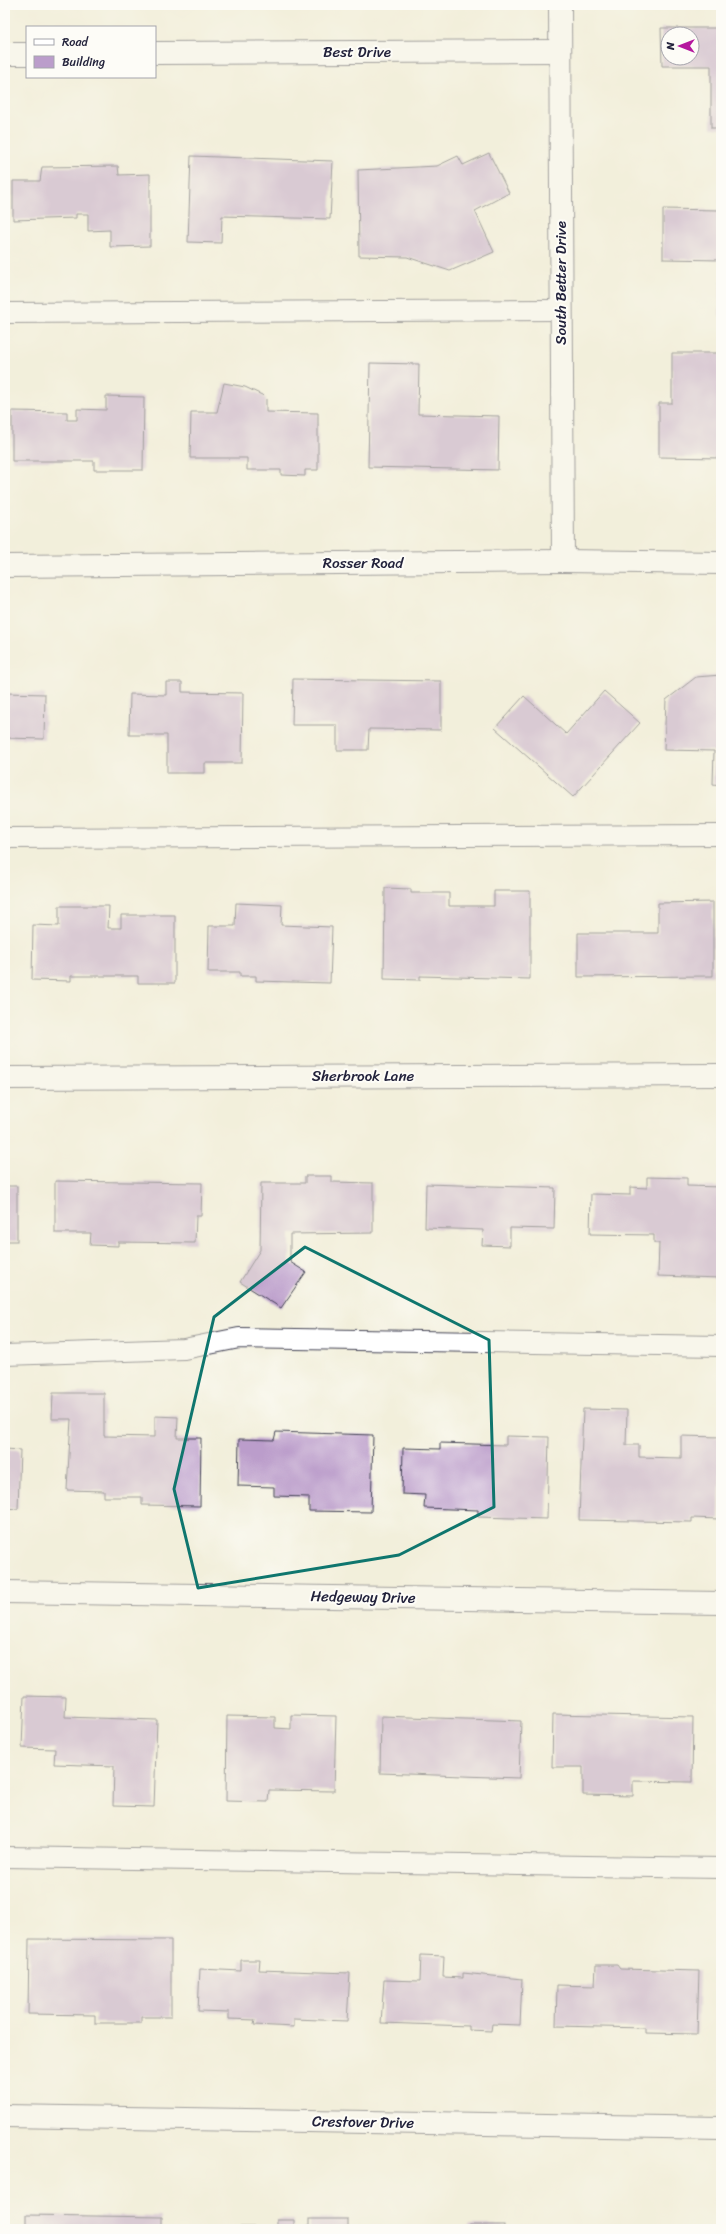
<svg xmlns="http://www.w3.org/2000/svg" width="726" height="2234" font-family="Sriracha,sans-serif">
<rect width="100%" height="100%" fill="#fdfcf7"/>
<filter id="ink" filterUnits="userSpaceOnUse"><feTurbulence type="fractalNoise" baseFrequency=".025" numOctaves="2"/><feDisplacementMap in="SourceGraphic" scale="8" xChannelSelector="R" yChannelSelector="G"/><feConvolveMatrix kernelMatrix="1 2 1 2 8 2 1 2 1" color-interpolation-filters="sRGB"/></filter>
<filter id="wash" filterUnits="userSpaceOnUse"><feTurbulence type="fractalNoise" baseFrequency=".012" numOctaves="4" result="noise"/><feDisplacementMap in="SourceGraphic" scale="16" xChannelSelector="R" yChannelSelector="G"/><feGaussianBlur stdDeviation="0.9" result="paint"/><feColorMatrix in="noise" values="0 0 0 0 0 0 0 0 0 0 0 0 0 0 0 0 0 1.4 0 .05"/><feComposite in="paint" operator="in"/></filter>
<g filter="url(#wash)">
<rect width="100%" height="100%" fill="#f2efdb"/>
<g id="blocks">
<g fill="#bb9dcb" fill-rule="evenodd">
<path d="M661,28H721V128H711V66H662ZM668,34H692V58H668Z"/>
<path d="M489,153L509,193L475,211L494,252L450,271L407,257L359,256L358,170L437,166L458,156L463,165Z"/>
<path d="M191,156L333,161L330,219L222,216L221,243L188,242Z"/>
<path d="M118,166L119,175L150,174V246L110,247V230L88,231V214H76V218L13,220V181H40L42,167Z"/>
<path d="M719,190H721V260L663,259V209L719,210Z"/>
<path d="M720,282H721V316H719Z"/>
<path d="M672,353H721V458L659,457V403H672Z"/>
<path d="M370,363L419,364L418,414L499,416L498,470L368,467Z"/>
<path d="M224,383L245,387L262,395L266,399V412L318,413V470H305V476L281,475V470H247V458H190L191,412H217Z"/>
<path d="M106,396L144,397L143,470H94V461H12V411L67,412V420H77V409L106,410Z"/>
<path d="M721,675V785L713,784L714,751L664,750L666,700L696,677Z"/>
<path d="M293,679L441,681V730L369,729L368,750H337V725H292Z"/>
<path d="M166,682H182V692L243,693L242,763H205V773H167V735H129L130,694L166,695Z"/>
<path d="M604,691L640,723L573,797L495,728L524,696L566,734Z"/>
<path d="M5,693L45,694L44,739L5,738Z"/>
<path d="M385,888L411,889V893H449V906H494V891H530V979L420,976V980L384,979Z"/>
<path d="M713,902V976L578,977V933H658V903Z"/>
<path d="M236,903L282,905L281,925L332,927L330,983L256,981V976H240V972H208L209,926H235Z"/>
<path d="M59,906H109L108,928H121V915H175V983H138V976H71V981L32,980L33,925L59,926Z"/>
<path d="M305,1176H332V1182L373,1183V1233L290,1234V1262L306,1272L281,1308L240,1282L260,1250L261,1183H305Z"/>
<path d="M647,1177L687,1178V1186L721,1187V1278L658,1276L659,1243H654V1235L590,1234L591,1194L630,1195V1187L647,1188Z"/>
<path d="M55,1181L202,1183L201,1216H196L195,1243L118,1242V1246L90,1245L91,1233H55Z"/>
<path d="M426,1184L555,1188L554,1229L510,1228V1246L482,1245L483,1230L425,1228Z"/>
<rect x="5" y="1186" width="12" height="55"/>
<path d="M53,1393H104V1436L155,1437V1416L178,1417L177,1438H201L200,1506L142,1505V1497H104V1491L67,1490L71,1419H52Z"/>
<path d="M583,1409L627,1410L626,1445H639V1457L681,1458V1436L721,1437L719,1519L692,1518V1522L579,1520Z"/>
<path d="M276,1432L373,1435L371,1512L309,1511V1497L274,1496V1487L238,1486L239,1439L274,1440Z"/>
<path d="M506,1436L549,1437L547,1519L478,1517V1510L424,1508L425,1495L402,1494L403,1448L440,1449V1443L506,1445Z"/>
<path d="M5,1449L20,1450L18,1509L5,1508Z"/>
<path d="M24,1696L66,1697L65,1717L157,1720L154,1807L113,1806L114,1766L54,1764L55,1749L22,1748Z"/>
<path d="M553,1714L693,1717L692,1782L633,1781V1796L583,1795V1767H552Z"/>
<path d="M291,1715L336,1716L334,1791L269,1790L268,1802L226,1801L227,1716L275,1717V1728L291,1729Z"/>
<path d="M381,1716L521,1721L519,1778L380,1773Z"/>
<path d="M29,1939L171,1940V2017H141V2023H95V2015L28,2014Z"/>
<path d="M421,1955L444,1956L443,1977L463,1978V1973L522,1979L520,2025L492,2024L491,2031L469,2030V2026L381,2023L384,1980L420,1981Z"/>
<path d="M241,1960H260L259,1970L350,1973L347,2021L294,2019V2027L254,2025L255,2020L229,2019V2012L198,2011L200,1969L241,1971Z"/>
<path d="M596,1965H617L620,1969L699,1971L697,2034L645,2033V2028L556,2026L557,1985L595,1986Z"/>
<path d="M26,2215L162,2217V2229H26Z"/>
<rect x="309" y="2219" width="39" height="10"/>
<path d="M277,2220H294V2229H236V2227H277Z"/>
<rect x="469" y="2225" width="35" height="4"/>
</g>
</g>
</g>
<g filter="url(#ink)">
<use href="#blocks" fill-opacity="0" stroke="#414153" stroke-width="1"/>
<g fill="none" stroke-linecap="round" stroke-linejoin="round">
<defs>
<g id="lane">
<path d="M5,313L561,310"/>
<path d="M5,838L721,835"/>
<path d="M5,1355L184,1349L239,1338L721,1346"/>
<path d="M5,1857L721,1868"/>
</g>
<g id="street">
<path d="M560,5L563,561"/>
<path d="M155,53L560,51"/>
<path d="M5,54H27"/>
<path d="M5,566L563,561L721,563"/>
<path d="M5,1078L721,1075"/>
<path d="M5,1592L721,1603"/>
<path d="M5,2116L721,2128"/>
</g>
</defs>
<use href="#lane" stroke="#414153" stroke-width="22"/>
<use href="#street" stroke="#414153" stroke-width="24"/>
<use href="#lane" stroke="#fff" stroke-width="20"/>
<use href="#street" stroke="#fff" stroke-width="22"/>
</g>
</g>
<path d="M0 0H726V2234H0ZM305,1247L489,1340L494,1507L399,1555L198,1588L174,1489L214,1317Z" fill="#f2efdb" fill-opacity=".55" fill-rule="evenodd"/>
<path fill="none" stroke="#0f766e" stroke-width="3" stroke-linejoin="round" d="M305,1247L489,1340L494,1507L399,1555L198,1588L174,1489L214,1317Z"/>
<g text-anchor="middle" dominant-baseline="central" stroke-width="4" stroke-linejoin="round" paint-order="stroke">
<g font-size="15" fill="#22223b" stroke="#fdfcf7">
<text x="357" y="52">Best Drive</text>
<text transform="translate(561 283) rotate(-90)">South Better Drive</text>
<text x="363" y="563">Rosser Road</text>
<text x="363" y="1076">Sherbrook Lane</text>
<text transform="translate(363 1597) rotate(1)">Hedgeway Drive</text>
<text transform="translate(363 2122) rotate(1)">Crestover Drive</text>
</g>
</g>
<rect width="726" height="2234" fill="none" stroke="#fdfcf7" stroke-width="20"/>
<rect x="26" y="26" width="130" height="52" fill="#fdfcf7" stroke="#a5a5ac"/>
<rect x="34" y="39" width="20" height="6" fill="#ffffff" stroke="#a5a5ac"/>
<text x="62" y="46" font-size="12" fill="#22223b">Road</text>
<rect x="34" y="56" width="20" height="12" fill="#bb9dcb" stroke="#a5a5ac"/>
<text x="62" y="66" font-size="12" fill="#22223b">Building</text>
<g transform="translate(680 46) rotate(270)"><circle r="19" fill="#fdfcf7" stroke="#a5a5ac"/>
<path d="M0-3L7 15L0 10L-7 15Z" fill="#b5179e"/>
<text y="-6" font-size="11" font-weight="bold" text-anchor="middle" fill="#22223b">N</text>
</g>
</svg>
